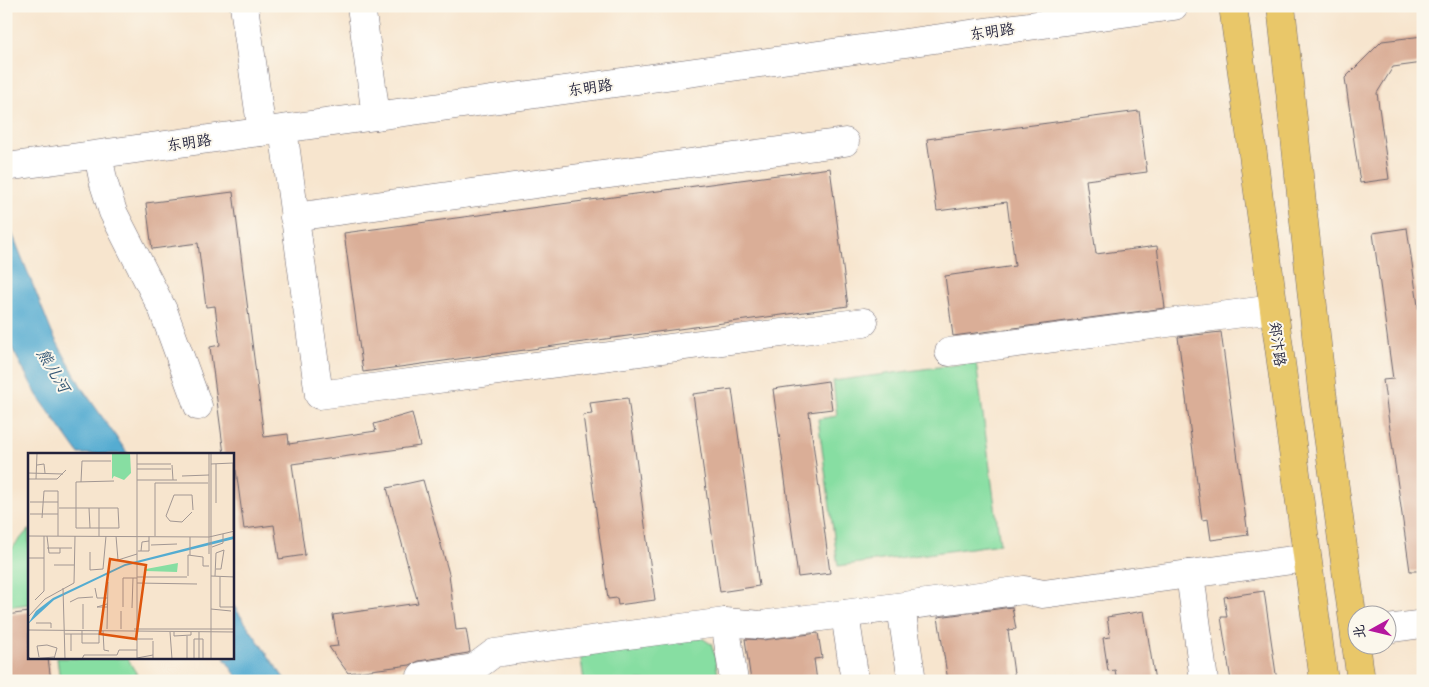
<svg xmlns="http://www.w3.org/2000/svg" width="1429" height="687" font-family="Delius,'LXGW WenKai TC',sans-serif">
<rect width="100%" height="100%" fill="#fbf7ec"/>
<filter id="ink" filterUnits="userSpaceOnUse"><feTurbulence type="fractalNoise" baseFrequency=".02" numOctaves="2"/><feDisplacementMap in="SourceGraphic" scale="10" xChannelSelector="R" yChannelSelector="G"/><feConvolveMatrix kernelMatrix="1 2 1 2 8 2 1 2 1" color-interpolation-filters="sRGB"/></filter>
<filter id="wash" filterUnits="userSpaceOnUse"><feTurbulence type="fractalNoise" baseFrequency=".0096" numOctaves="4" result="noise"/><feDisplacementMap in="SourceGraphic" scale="20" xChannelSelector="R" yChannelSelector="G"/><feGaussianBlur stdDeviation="1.12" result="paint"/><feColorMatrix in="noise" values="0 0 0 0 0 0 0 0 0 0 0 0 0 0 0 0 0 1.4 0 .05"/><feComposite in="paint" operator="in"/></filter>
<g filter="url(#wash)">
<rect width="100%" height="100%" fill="#f7e5ce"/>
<g fill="#87dea2" stroke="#54806e">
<path d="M976,362L1000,544L838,566L818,419L837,416L833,381Z"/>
<path d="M29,529V604L6,607V555Z"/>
<path d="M702,638L711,644L715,656L719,681H584L580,653Z"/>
<path d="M57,658H127L141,681H60Z"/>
</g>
<g fill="#54acd1" stroke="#3b6786">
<path d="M6,218L52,333L82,388L128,454H79L37,395L6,337Z"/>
<path d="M233,605L286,681H240L224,658H232Z"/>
</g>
<g id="blocks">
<g fill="#daae97">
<path d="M1423,36V63L1393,67L1377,93L1389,179L1360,183L1345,78L1382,41Z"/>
<path d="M1139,111L1147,172L1086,180L1096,254L1157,246L1165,308L953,336L945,276L1015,266L1007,202L937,211L927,139Z"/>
<path d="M830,168L848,306L363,372L344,233Z"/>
<path d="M233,192L264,437L288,434L289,444L376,431L374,424L412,413L420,446L292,464L305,555L279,559L274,525L244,529L236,470H232V454H224L210,347L220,345L215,306L206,307L198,243L152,249L146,203Z"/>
<path d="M1407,228L1423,341V571H1410L1383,380L1393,379L1373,233Z"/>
<path d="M1221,332L1248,535L1211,540L1208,519L1202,520L1178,337Z"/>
<path d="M828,381L832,409L809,412L830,573L798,577L773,389Z"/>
<path d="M732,389L759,586L720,592L693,394Z"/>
<path d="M628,398L655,600L618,605L617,598L608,599L583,415L592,414L590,403Z"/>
<path d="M423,480L449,574L456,630L466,629L470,652L468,653L419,661L410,665L348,673L329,647L338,646L333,615L418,603L387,488Z"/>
<path d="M1264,591L1277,681H1231L1221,617H1227L1224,597Z"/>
<path d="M1012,607L1016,629L1008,630L1015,681H948L938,617Z"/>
<path d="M1144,611L1155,681H1117L1115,670L1108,671L1103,638L1110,637L1107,617Z"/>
<path d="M29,612V658H48L51,681H6V615Z"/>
<path d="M818,633L822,658L814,659L817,681H751L745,639L763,640Z"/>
</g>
</g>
</g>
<g filter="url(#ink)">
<use href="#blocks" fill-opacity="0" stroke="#6d666e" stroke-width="1"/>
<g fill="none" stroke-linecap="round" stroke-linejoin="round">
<defs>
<g id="minor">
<path d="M244,6L262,132"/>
<path d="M361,6L376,116"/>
<path d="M283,129L319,395L864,322"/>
<path d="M98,155L104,184L113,212L163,310L198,406"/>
<path d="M6,167L1174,6"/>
<path d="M294,217L845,142"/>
<path d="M949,352L1273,309"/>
<path d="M1190,574L1204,681"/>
<path d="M901,607L912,681"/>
<path d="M845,614L855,681"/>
<path d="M725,622L734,681"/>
<path d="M1386,629L1423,624"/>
<path d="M421,676L474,668L494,653L725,622L761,625L1024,590L1043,594L1307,558"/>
</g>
<g id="major">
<path d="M1233,6L1324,681"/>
<path d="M1281,6L1322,391L1361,681"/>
</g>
</defs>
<use href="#minor" stroke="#6d666e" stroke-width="29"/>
<use href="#major" stroke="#6d666e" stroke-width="29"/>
<use href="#minor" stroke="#fff" stroke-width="28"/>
<use href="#major" stroke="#e9c769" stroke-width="28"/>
</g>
</g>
<g text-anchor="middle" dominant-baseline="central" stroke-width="4" stroke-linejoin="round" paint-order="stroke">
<g font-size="15" fill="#22223b" stroke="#fbf7ec">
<text transform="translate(992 31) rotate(-8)">东明路</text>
<text transform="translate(590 87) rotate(-8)">东明路</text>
<text transform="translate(189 142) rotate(-8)">东明路</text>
<text transform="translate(1278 344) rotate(82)">郑汴路</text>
</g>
<g font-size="16" font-style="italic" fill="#365977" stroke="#fbf7ec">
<text transform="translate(54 370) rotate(59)">熊儿河</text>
</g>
</g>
<g transform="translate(28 453)">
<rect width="206" height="206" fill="#f7e5ce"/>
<path d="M84,0H102L103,20L96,27L86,23L84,26ZM150,110L149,119L118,118V116Z" fill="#87dea2"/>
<path d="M206,83V86L97,113L26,147L0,171L8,158L25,145L97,111Z" fill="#54acd1"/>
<path fill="none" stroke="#a29793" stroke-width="1" d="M181,0V101M109,11H143M183,11L205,10V77M188,11V50M9,12L16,11L17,20M144,12L145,27M109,16H143M0,20L35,21M154,23L181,22M0,26H29L38,17M8,26L9,0M109,27H149M53,29L54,8H83M2,49H30M31,55H90L91,75H48V29L86,28M61,55L62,75M71,55V83M164,59L154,69L142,68L138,63L146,42H164L165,57M2,61H30M14,65L16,38H30V83M0,83L181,84L207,78M19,83L21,100H32V95M88,83L90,107L109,101M127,83V30H180M123,92L149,91M184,94L195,90V81M19,95H44M110,98H121V83M113,98L114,89L121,88M62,99V117L75,116L78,83M162,102V84M0,105H16M26,112H46M160,123V102L175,104V113H181M183,123L207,124M187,123L188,100L196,97L193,116H188M109,124H159M192,124V154H207M109,130L169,131M35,135L37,206M67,135L69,145H80M7,147L16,138V83M42,149L50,145L65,144M79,151L69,154H80M95,154V125H109M104,155L105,125M183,156L203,158M0,164L17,146L46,130L47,83M8,170H23V175M55,176V151M79,176L80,129M93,176V158M106,176H207M0,177L207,179M54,177V190H71V178M75,178L76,197L81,198M142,179L144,206M146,179V183L163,182V179M171,179V206M37,181H71M43,181V198M159,183V206M109,186H125M0,203L3,206L26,204M11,204L9,193L19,192L29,195L26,206M109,205L125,202M54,206L56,202H89L91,197H109M109,206V0M125,206V188M166,206V186H175V206M183,206V0"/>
<path fill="#de560e" fill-opacity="0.15" stroke="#de560e" stroke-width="2.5" d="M82,106L118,112L108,186L72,181Z"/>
<rect width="206" height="206" fill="none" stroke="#22223b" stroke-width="2.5"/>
</g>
<rect width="1429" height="687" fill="none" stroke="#fbf7ec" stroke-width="25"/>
<g transform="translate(1372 630) rotate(262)"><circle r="24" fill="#fbf7ec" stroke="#a4a2a5"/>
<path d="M0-4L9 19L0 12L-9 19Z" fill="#b5179e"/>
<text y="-8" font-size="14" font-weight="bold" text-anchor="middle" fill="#22223b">北</text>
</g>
</svg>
